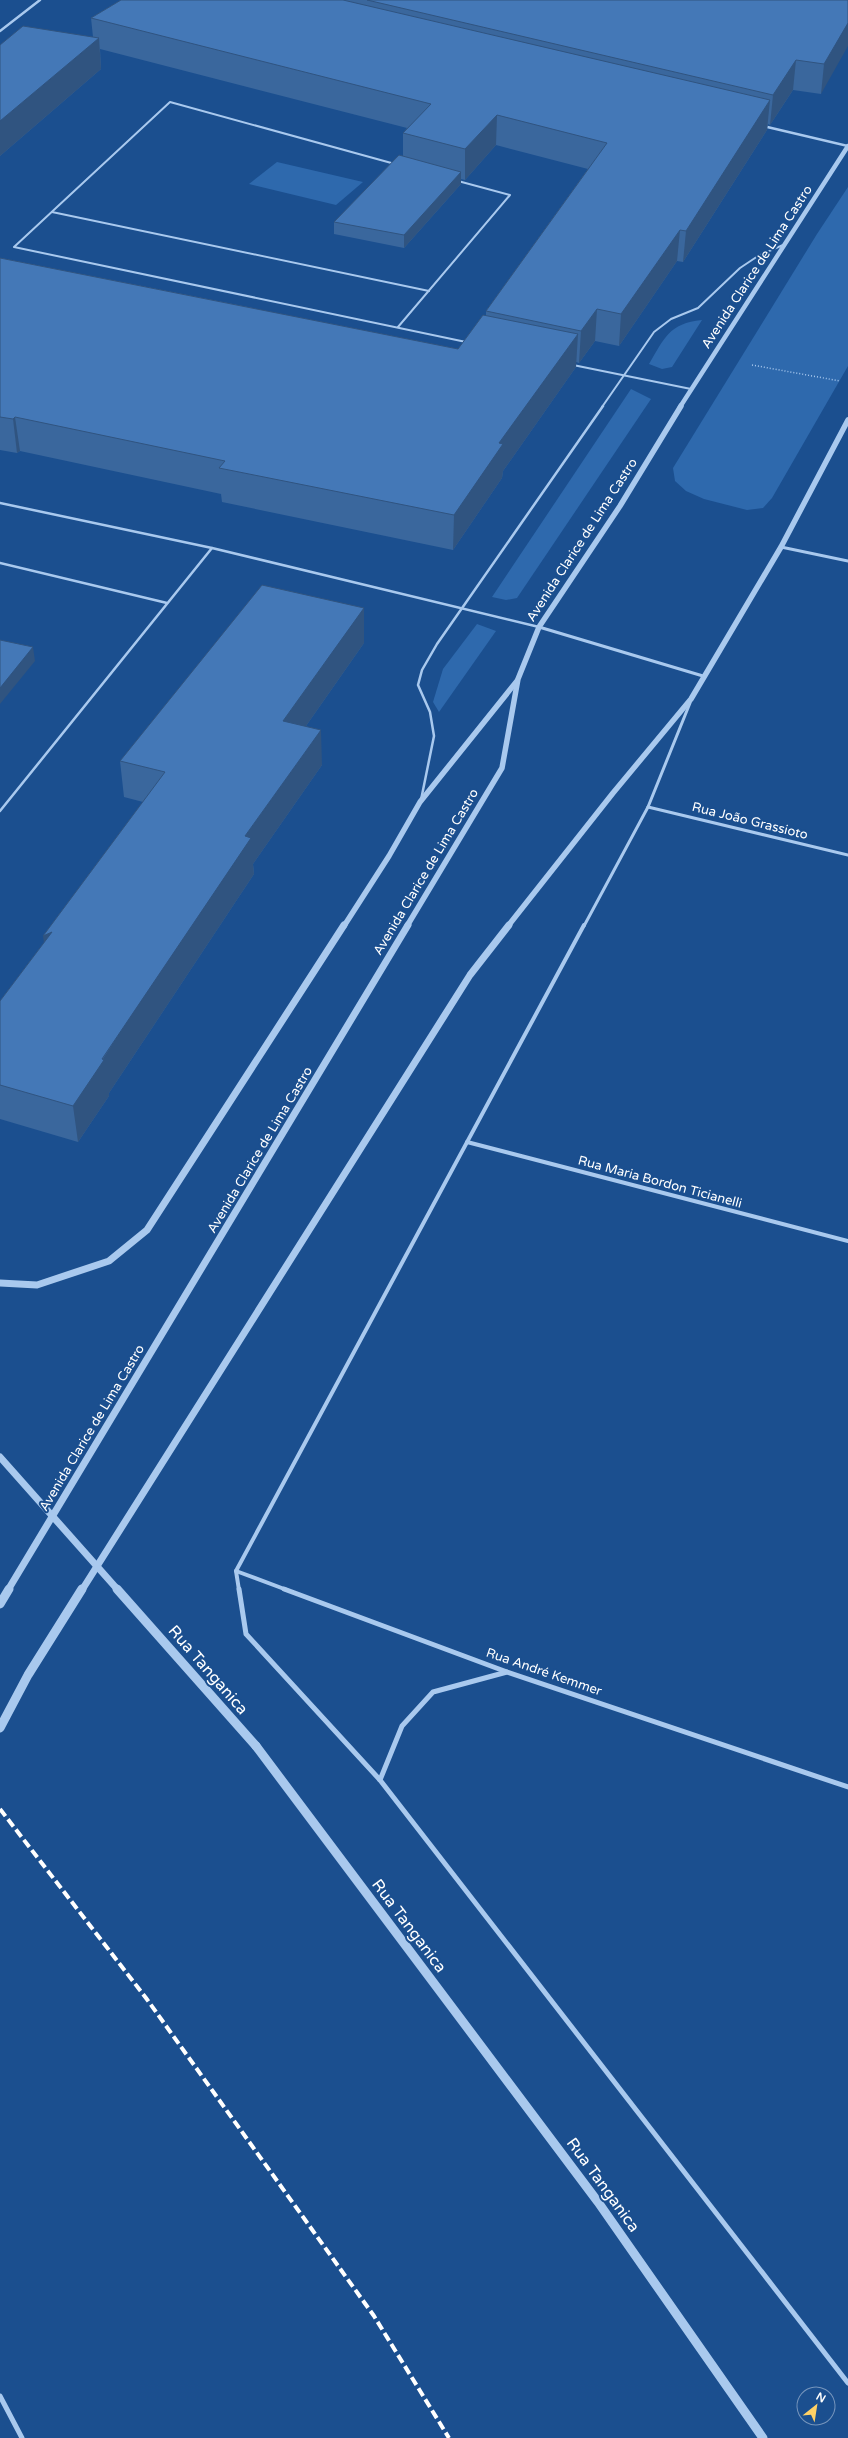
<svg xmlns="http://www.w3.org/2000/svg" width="848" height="2438" font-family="'Varela Round',sans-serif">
<rect width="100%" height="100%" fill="#1b4f8f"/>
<g fill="#2e69ad">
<path d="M277,162L363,182L336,205L249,184Z"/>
<path d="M848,187V366L772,498L763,508L747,510L704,499L686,491L675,481L673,468L817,234Z"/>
<path d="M702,320L672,367L662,369L649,364C664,339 669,323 702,320Z"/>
<path d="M631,389L651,399L517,598L506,600L492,597Z"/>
<path d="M477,624L496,631L439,712L433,702L443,669Z"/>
</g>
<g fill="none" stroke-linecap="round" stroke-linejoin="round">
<path stroke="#a9c9ee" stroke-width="1.5" stroke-dasharray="1 2" stroke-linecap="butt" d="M752,365L840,381"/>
<g stroke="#a9c9ee" stroke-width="2">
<path d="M395,164L170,102L14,247L466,342"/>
<path d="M52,212L429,291"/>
<path d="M398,327L510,195L458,181"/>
<path d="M573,365L691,389"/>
<path d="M602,407L654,332L671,319L698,308L740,268L758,256L783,245"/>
</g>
<g stroke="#a9c9ee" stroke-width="2.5">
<path d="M0,503L212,548L539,627"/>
<path d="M0,563L167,603"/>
<path d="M421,800L434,736L430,712L418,685L422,670L437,644L603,406"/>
<path d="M0,811L212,548"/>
</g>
<g stroke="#a9c9ee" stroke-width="2.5">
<path d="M0,31L40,0"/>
<path d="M763,126L848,146"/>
</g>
<g stroke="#a9c9ee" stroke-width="3">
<path d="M781,547L848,561"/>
<path d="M539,627L703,676"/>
<path d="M648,807L848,855"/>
<path d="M584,926L648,807L690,703"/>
</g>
<g stroke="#a9c9ee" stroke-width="4">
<path d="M467,1142L848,1241"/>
<path d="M236,1571L287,1590"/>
<path d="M239,1590L236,1571L584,925"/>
</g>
<g stroke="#a9c9ee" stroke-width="5">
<path d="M239,1589L246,1634L380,1780L848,2383"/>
<path d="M284,1589L507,1672L848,1787"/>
<path d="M380,1780L402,1726L433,1692L507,1672"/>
<path d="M0,2396L22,2438"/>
</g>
<path stroke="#a9c9ee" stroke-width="4.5" d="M680,407L848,146"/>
<g stroke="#a9c9ee" stroke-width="5.5">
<path d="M344,926L389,856L420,802L517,681"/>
<path d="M407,926L502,768L518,679L539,627L620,506L681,406"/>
<path d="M508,926L613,793L691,699L781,547L848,420"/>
</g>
<g stroke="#a9c9ee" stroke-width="7">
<path d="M0,1283L37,1285L109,1261L147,1230L344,925"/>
<path d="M8,1590L408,925"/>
<path d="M82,1590L470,975L509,925"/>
</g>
<g stroke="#a9c9ee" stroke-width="9">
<path d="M0,1604L9,1589"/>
<path d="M0,1728L28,1675L82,1589"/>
<path d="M256,1746L598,2202L763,2438"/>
</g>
<path stroke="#fff" stroke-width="4" stroke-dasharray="9 4" stroke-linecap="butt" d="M0,1809L146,1998L374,2316L449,2438"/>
<path stroke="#a9c9ee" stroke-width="7" d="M0,1457L118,1590"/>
<path stroke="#a9c9ee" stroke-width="9" d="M117,1589L256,1746"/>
</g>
<g fill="#3a679d">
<path d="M121,0H848L821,94L793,90L770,125L768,124L767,130L683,262L677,261L619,346L595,341L579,363L576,362V367L503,471L502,478L453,550L222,502L221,494L20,451L17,453L0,450V258L458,349L486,315V311L588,169L496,145L465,180L461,179V184L404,248L334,234V222L403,156V133L407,128L100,49L101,69L0,156V45L93,37L91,18Z"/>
<path d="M364,643L306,726L322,765L253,864L254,874L109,1093V1096L78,1142L0,1119V1001L44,943L143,802L124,797L120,761Z"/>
</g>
<g fill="#305480">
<path d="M848,23V46L821,94L824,64Z"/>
<path d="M99,38L101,69L0,156V121Z"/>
<path d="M796,60L793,90L770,125L773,95Z"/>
<path d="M770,100L767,130L683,262L686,231Z"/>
<path d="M497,115L496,145L465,180V149Z"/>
<path d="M461,172V184L404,248V235Z"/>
<path d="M680,230L677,261L619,346L621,314Z"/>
<path d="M597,309L595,341L579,363L581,331Z"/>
<path d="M578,334L576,367L503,471L502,478L453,550L454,515L499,443Z"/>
<path d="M15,417L20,451L17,453L13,419Z"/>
<path d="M364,608V643L285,756L283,721Z"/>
<path d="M33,647L35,661L0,704V688Z"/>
<path d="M321,730L322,765L253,864L254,874L109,1093V1096L78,1142L73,1106L245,836Z"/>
<path d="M52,932L48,972L43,936Z"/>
</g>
<g fill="#4478b7" stroke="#305480">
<path d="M121,0H343L770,100L686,231L680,230L621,314L597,309L581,331L486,311L607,143L497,115L465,149L403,133L431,104L91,18Z"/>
<path d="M367,0H848V23L824,64L796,60L773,95Z"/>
<path d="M23,26L99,38L0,121V45Z"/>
<path d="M399,155L461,172L404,235L334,222Z"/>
<path d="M0,258L458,349L483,315L578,334L499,443L503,444L454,515L219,468L225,461L15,417L13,419L0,417Z"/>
<path d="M262,585L364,608L283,721L321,730L245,836L251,838L102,1059L104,1060L73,1106L0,1085V1001L52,932L43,936L165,772L120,761Z"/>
<path d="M0,640L33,647L0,688Z"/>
</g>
<g text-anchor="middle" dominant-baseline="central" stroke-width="4" stroke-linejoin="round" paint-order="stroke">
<g font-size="13" fill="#fff" stroke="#1b4f8f">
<text transform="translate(757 267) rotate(-57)">Avenida Clarice de Lima Castro</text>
<text transform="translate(582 540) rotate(-57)">Avenida Clarice de Lima Castro</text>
<text transform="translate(750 821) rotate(14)">Rua João Grassioto</text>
<text transform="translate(426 872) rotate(-59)">Avenida Clarice de Lima Castro</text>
<text transform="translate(260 1150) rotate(-59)">Avenida Clarice de Lima Castro</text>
<text transform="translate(660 1182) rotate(15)">Rua Maria Bordon Ticianelli</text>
<text transform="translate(92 1428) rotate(-59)">Avenida Clarice de Lima Castro</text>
<text transform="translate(544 1672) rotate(19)">Rua André Kemmer</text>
</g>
<g font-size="16" fill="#fff" stroke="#1b4f8f">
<text transform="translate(208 1670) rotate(49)">Rua Tanganica</text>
<text transform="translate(409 1926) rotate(53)">Rua Tanganica</text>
<text transform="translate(603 2185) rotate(54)">Rua Tanganica</text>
</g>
</g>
<g transform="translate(816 2406) rotate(30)"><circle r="19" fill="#1b4f8f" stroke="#7695bc"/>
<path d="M0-3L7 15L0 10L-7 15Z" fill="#ffd166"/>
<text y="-6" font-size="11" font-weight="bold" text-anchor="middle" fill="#ffffff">N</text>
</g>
</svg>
